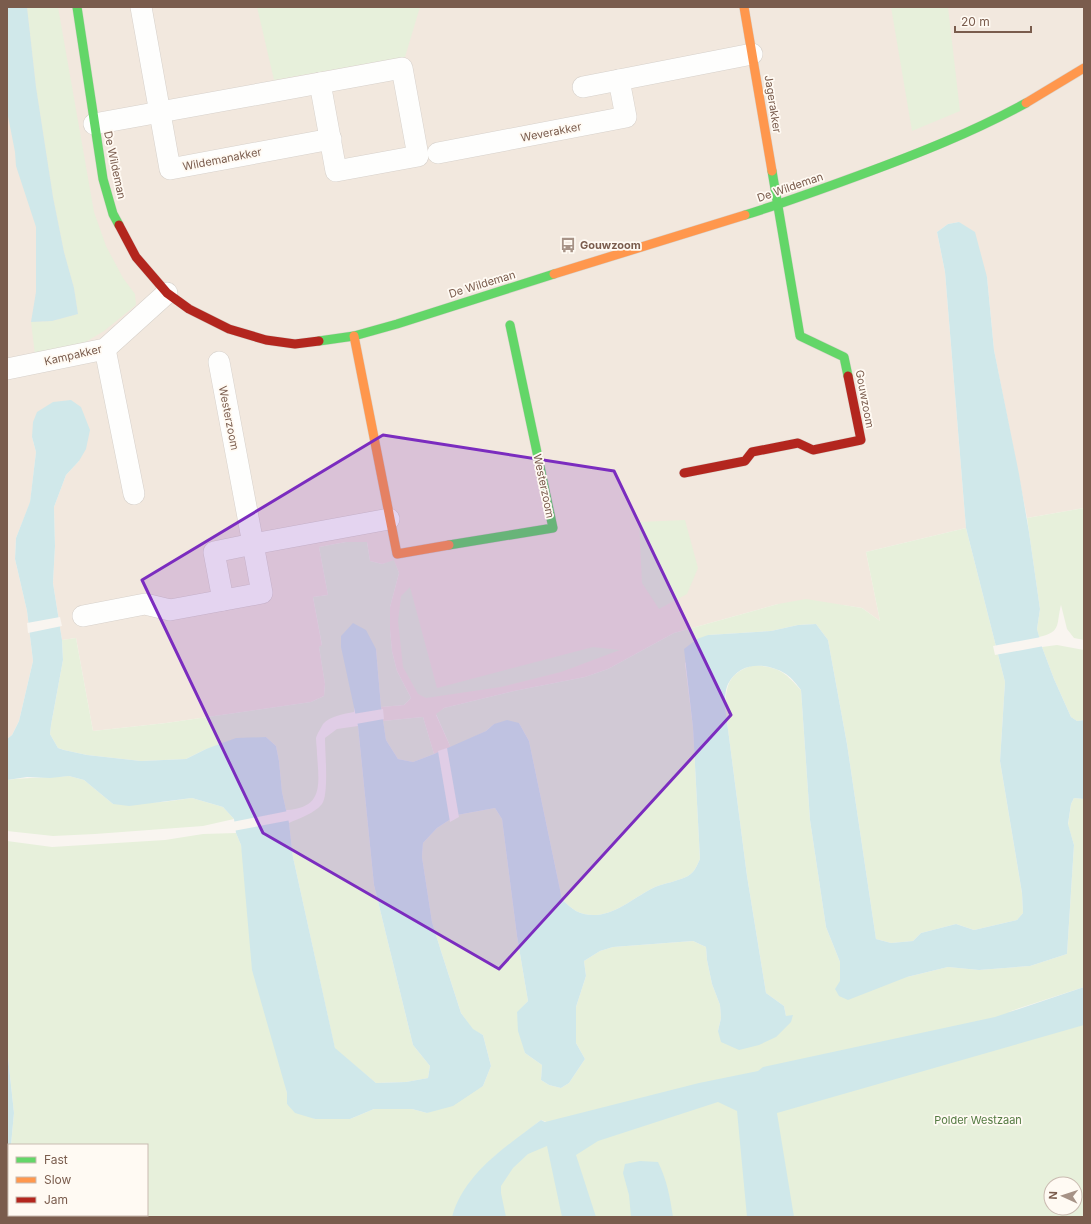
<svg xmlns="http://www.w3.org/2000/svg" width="1091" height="1224" font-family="Inter,sans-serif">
<rect width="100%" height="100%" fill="#f9f5f0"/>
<path fill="#f2e8de" d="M7,7H1084V508L1027,518L994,350L987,277L959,222L948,224L937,232L945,272L966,528L866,552L880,621L862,608L843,605L778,604L674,633L608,669L585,677L514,691L444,708L436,715L451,748L434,754L423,717L383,721L381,707L404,705L411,698L397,671L392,651L390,630V607L399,573L394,561L382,564L370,561L367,542H346L319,547L328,595L313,597L322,646L319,647L325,684L324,696L311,702L166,723L93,731L76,638L62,640L53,583L55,546L54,507L66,475L79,461L32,437L36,452L30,503L16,538L15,559L27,611L33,661L19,721L12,735L7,739Z"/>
<g fill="#e7f0db" fill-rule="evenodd">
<path d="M27,7H58L94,212L106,246L123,278L135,294L136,305L104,331L79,346L35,355L31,322L52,321L78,314L74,288L64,252L53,197L36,87Z"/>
<path d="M257,7H420L405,57L274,80Z"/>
<path d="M891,7H948L960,111L912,131Z"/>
<path d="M1084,508V640L1074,638L1067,629L1061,605C1056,624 1062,632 1039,637L1037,629L1040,609L1027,518Z"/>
<path d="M685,520L698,568L687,594L659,609L642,583L639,522Z"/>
<path d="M966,528L1005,682L1000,761L1022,893L1023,913L1017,920L974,930L956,924L921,933L913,941L891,943L876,939L847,744L828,640L816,624L798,625L771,631L708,635L685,663L693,728L700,859C697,865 695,872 688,876C678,881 666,883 655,887C636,896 618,913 597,915C581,916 572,910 562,899L529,741L519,723L494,724L486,731L451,748L436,714L444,708L514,691L585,677L608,669L674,633L778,604L806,599L862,608L880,621L866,552Z"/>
<path d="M346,542H367L370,561L382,564L394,560L399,573L390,607V630L392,651L397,671L411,698L404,705L381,707L376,649L354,705V712C344,714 330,716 323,724C321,728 317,734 316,738C316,743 317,749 317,754C319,784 324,808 286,810L282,792L279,761L276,746L266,737L206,749L186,759L141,761L87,755L64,750L58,748L50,734L51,725L63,660L62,640L76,638L93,731L166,723L311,702L324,696L325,684L319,647L322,645L313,597L328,595L319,547Z"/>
<path d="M410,587L437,688L593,647L620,650L561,672L501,687L426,698L418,694L403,667L398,621L401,596Z"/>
<path d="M1057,645L1084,650V720L1077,721L1071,717L1054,679L1042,647Z"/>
<path d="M753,665C779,667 784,671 801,690L810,820L826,927L840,962V982L907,977L948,967L979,970L1030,966L1067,954L1074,845L1068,825L1071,804L1074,798L1084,799V987L1008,1012L1084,995V1217H7V1148H9V1215H147V1145H11L14,1113L7,1048V841L52,847L165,840L203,834L236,833L241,845L287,1093V1104L315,1119H350L374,1109L389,1108L412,1109L427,1113L483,1086L491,1066L483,1035L473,1030L461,1013L441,951L432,922L422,857L423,843L437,828L457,815L495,808L502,819L517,936L528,1001L517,1013L525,1053L542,1065L541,1080L549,1085L561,1088L569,1083L585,1059L576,1043V1007L586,976L584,961L600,951L613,947L693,941L706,947L707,960L712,984L720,1005L721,1018L718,1031L786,1016L784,1006L766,993L747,876L725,706C727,682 729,674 753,665ZM541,1120L568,1130L469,1183L496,1155ZM1051,1184H1075V1208H1051Z"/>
<path d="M423,717L434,754L413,762L398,759L386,740L383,721Z"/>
<path d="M358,726L374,885L413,1045L430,1066L428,1078L406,1082L376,1083L335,1049L293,857L289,823C300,818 315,813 322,804C329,795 325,751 325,738L337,729Z"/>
<path d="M69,776L84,780L113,804L163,802L192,798L223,807L234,819L203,826L95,834L53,836L7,831V780C28,777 48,778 69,776Z"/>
</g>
<g fill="#d0e8ea">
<path d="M7,7H27L36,87L53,197L64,252L74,288L78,314L52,321L31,322L36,292V227L16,166L15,152L7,111Z"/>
<path d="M959,222L975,232L987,277L994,350L1019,474L1029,532L1040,609L1037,629L1042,647L1054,679L1071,717L1077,721L1084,720V799L1074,798L1071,804L1068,824L1074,845L1067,954L1030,966L979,970L948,967L907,977L848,1000L839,996L835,989L840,981V962L826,927L810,820L801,690C797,685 792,678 786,674C766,662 740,661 728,684C725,690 725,700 725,706L747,876L766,993L784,1006L786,1016L793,1015L791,1022L776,1037L759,1045L739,1050L721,1042L718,1031L721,1018L720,1005L712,984L707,960L706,947L693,941L613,947L600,951L584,961L586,976L576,1007V1043L585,1059L569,1083L561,1088L549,1085L541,1080L542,1065L525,1053L518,1031L517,1012L528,1001L517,936L502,819L495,808L457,815L437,828L423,843L422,857L432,922L441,951L461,1013L473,1029L483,1035L491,1066L483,1086L453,1106L427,1113L412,1109H374L350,1119H315L295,1113L287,1104V1093L252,970L241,845L236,833L234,819L223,807L192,798L129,806L113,804L84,780L69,776L50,778L27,777L7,780V739L12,735L19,721L33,661L27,611L15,559L16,538L30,502L36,452L32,437L33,422L37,412L53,402L71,400L81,407L90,430L86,449L79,461L66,475L54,507L55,546L53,583L62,640L63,660L51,725L50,734L58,748L64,750L87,755L141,761L186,759L206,749L236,738L266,737L276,746L279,761L282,792L289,823L293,857L335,1048L376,1083L406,1082L428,1078L430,1066L413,1045L374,885L358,726L341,647V636L353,623L366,630L376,649L381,707L386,740L398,759L413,762L434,754L486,731L494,724L507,720L519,723L529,741L562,899C572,910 581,916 597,915C618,913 636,896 655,887C666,883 678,881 688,876C695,872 697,865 700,859L693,728L684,649L697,639L708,635L771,631L798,625L816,624L828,640L847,744L876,939L891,943L913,941L921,933L956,924L974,930L1017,920L1023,913L1022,893L1000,761L1005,682L966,528L945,272L937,232L948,224Z"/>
<path d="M1084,987V1025L777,1113L794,1217H747L737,1111L718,1102L598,1141L576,1155L596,1217H562L547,1146L528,1154L513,1168L501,1186V1193L506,1217H452C464,1173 507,1146 541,1120L545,1122L699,1083L758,1071L763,1067L995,1017Z"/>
<path d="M7,1048L14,1113L11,1145H9V1148H7Z"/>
<path d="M640,1161L658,1162C667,1180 670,1197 673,1217H631L629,1195L623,1173L625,1164Z"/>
</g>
<g fill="#f9f5f0">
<path d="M60,617L62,626L28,633L27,623Z"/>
<path d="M1041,637L1044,646L995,655L993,646Z"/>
<path d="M383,709L384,719L356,724L353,714Z"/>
<path d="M447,748L459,817L450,822L438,751Z"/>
<path d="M288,811L291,820L233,831L232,822Z"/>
</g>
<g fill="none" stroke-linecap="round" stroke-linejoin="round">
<defs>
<g id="street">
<path d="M141,7L170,169L331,139"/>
<path d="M402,68L418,156L336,171L320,83Z"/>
<path d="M583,87L619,80"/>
<path d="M94,124L320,83"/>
<path d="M438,153L626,117L619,80L752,54"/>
<path d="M105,349L134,494"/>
<path d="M219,362L253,544L214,552L223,600"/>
<path d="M7,369L105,349L167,293"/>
<path d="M83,616L145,604L170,610L262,593L253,544L389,519"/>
</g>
<g id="fast">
<path d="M77,7L103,179L113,214L119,225"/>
<path d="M772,171L800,336L844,357L848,376"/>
<path d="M745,215C784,203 822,189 860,175C917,154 973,132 1026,103"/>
<path d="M319,341L354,336L397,324L554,274"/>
<path d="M449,545L553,528L510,325"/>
</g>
<g id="slow">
<path d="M744,7L772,171"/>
<path d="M1026,103L1084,68"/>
<path d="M554,274L745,215"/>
<path d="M354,336L397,554L449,545"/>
</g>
<g id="jam">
<path d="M119,225L136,257L167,293L189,309L229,329L266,340L295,344L319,341"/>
<path d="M684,473L745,461L752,452L798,443L813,450L861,440L848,376"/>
</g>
</defs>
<use href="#street" stroke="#d7d1cb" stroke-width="22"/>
<use href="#fast" stroke="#d9d2cb" stroke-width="10"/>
<use href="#slow" stroke="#d9d2cb" stroke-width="10"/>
<use href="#jam" stroke="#d9d2cb" stroke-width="10"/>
<use href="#street" stroke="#fefefd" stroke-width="21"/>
<use href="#fast" stroke="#63d668" stroke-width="9"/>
<use href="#slow" stroke="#ff974d" stroke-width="9"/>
<use href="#jam" stroke="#b3261e" stroke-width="9"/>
</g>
<path fill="#7b2cbf" fill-opacity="0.2" stroke="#7b2cbf" stroke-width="3" stroke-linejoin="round" d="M383,435L614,471L731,715L499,969L263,833L142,580Z"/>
<defs>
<symbol id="bus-bare" viewBox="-9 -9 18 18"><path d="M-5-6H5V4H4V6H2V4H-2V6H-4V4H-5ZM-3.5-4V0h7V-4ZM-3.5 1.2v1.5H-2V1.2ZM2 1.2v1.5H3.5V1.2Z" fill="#a69286" stroke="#fffaf3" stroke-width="2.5" paint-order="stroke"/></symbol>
</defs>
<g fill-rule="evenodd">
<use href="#bus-bare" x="557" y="234" width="22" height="22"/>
</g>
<g text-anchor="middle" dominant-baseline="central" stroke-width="3.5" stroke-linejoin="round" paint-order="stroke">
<g font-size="11" fill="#7a5c4d" stroke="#fffaf3">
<text transform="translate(773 104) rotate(81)">Jagerakker</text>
<text transform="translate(551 132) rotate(-11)">Weverakker</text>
<text transform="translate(222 159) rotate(-11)">Wildemanakker</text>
<text transform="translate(115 165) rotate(78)">De Wildeman</text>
<text transform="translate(790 187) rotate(-19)">De Wildeman</text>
<text transform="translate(482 284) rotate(-17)">De Wildeman</text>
<text transform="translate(73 355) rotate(-13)">Kampakker</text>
<text transform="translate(865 399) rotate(79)">Gouwzoom</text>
<text transform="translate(229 418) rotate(79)">Westerzoom</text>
<text transform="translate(544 486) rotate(78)">Westerzoom</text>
</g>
<g font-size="11" font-weight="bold" fill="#7a5c4d" stroke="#fffaf3" text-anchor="start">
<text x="580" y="245">Gouwzoom</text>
</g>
<g font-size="11" fill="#537a41" stroke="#fffaf3">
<text x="978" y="1120">Polder Westzaan</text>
</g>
</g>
<rect width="1091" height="1224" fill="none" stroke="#7a5c4d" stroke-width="16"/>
<rect x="8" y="1144" width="140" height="72" fill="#fffaf3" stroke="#cabbb1"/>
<rect x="16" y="1157" width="20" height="6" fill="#63d668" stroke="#cabbb1"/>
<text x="44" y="1164" font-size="12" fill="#7a5c4d">Fast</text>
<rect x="16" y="1177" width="20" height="6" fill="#ff974d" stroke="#cabbb1"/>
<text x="44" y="1184" font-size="12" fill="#7a5c4d">Slow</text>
<rect x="16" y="1197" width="20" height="6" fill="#b3261e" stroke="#cabbb1"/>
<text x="44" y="1204" font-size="12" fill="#7a5c4d">Jam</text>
<g transform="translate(1063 1196) rotate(273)"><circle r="19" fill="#fffaf3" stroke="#cabbb1"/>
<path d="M0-3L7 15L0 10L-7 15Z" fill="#a69286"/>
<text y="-6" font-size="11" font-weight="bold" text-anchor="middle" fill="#7a5c4d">N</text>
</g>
<path d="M955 26v6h76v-6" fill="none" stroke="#7a5c4d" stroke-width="2"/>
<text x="961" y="26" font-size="12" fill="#7a5c4d" stroke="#fffaf3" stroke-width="3" paint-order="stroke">20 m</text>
</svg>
